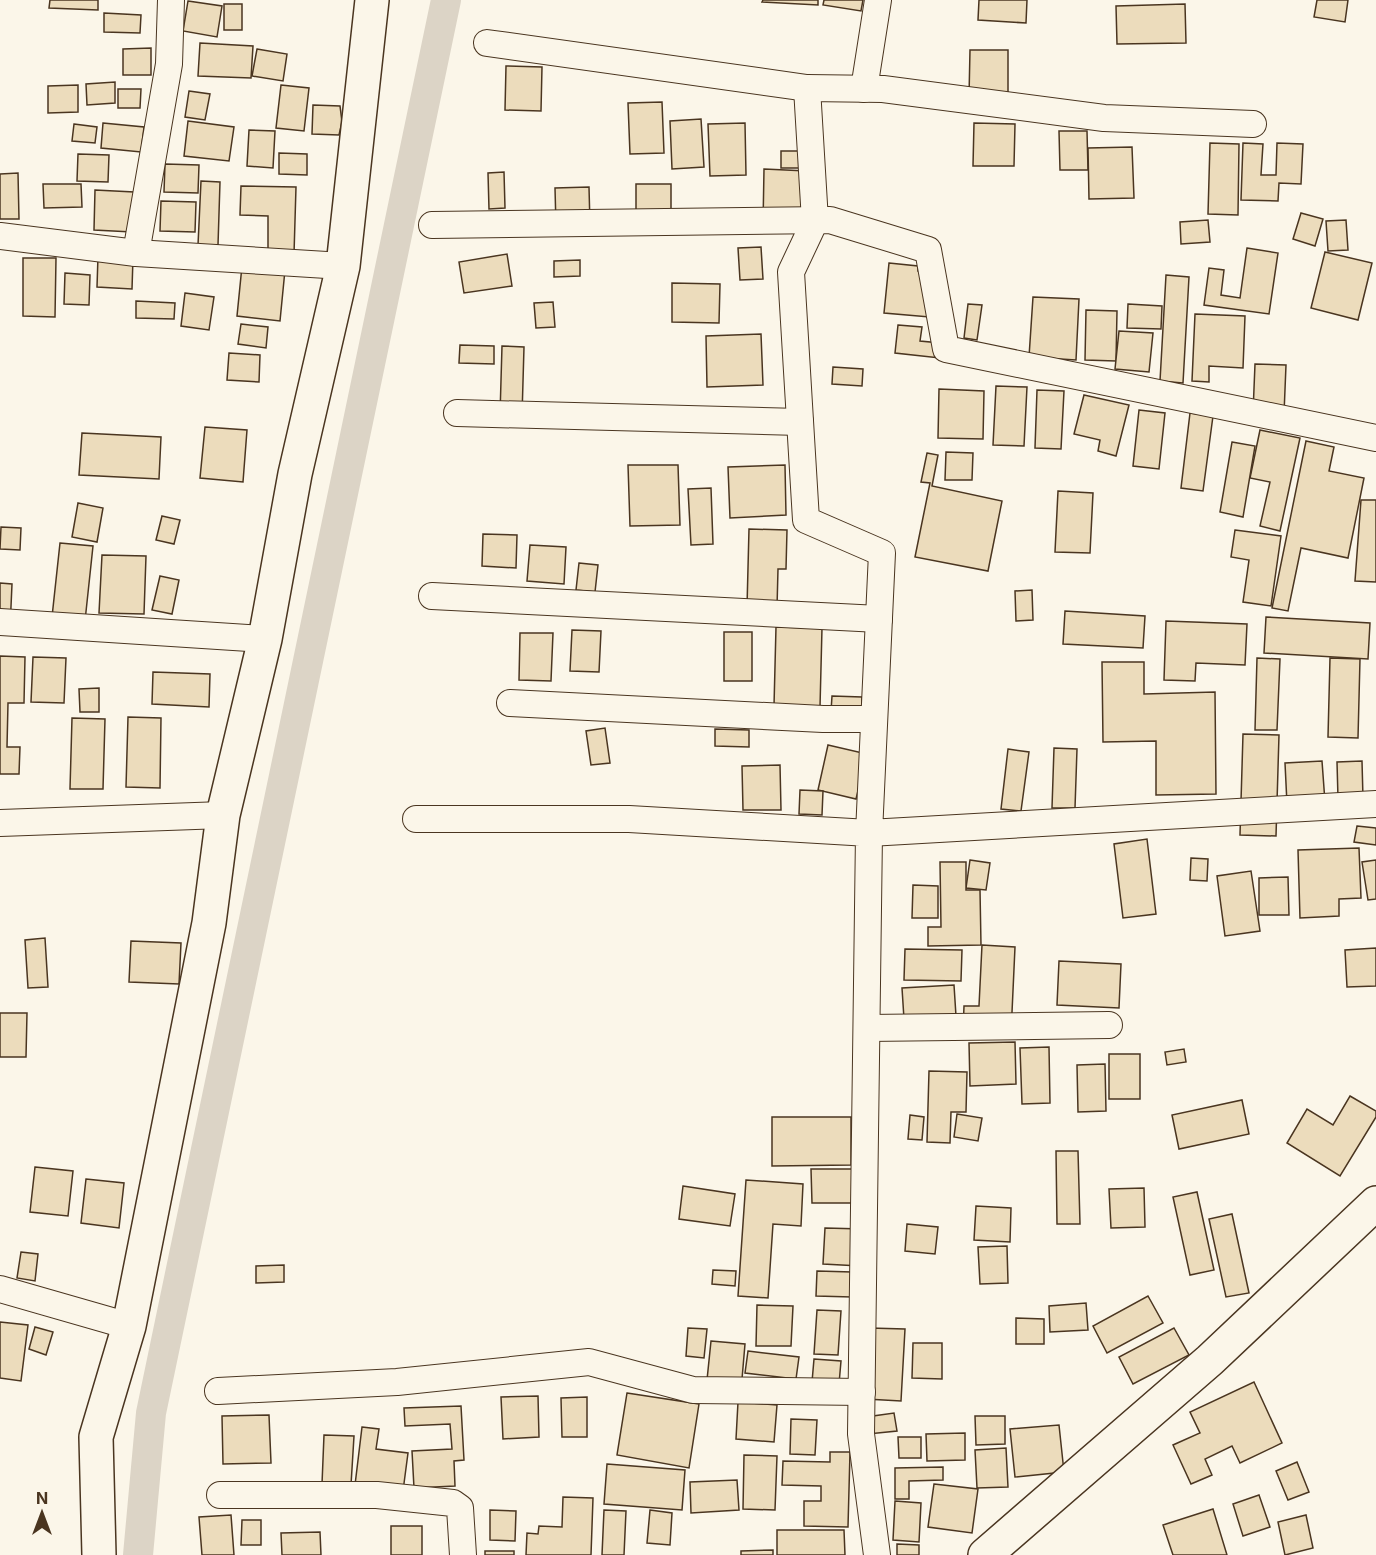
<svg xmlns="http://www.w3.org/2000/svg" width="1376" height="1555" font-family="Inter,sans-serif">
<rect width="100%" height="100%" fill="#fbf6e9"/>
<g fill="none" stroke-linecap="round" stroke-linejoin="round">
<path stroke="#dcd4c6" stroke-width="30" d="M138,1555L151,1413L446,0"/>
</g>
<g fill="#ecdcbc" stroke="#4a3520" stroke-width="1.5">
<path d="M50,0H98V10L49,8Z"/>
<path d="M763,0H818V5L762,2Z"/>
<path d="M824,0H863L861,11L823,5Z"/>
<path d="M979,0H1027L1026,23L978,20Z"/>
<path d="M1317,0H1348L1345,22L1314,17Z"/>
<path d="M188,1L222,6L217,37L183,31Z"/>
<rect x="224" y="4" width="18" height="26"/>
<path d="M1185,4L1186,43L1117,44L1116,6Z"/>
<path d="M104,13L141,15L140,33L104,32Z"/>
<path d="M200,43L253,46L251,78L198,76Z"/>
<path d="M151,48V75H123V49Z"/>
<path d="M257,49L287,54L283,81L252,76Z"/>
<path d="M970,50H1008V98L969,97Z"/>
<path d="M506,66L542,67L541,111L505,110Z"/>
<path d="M115,82V103L87,105L86,84Z"/>
<path d="M78,85V112L48,113V86Z"/>
<path d="M281,85L309,88L304,131L276,128Z"/>
<path d="M118,89H141L140,108H118Z"/>
<path d="M189,91L210,94L205,120L185,117Z"/>
<path d="M662,102L664,153L630,154L628,103Z"/>
<path d="M313,105L340,106L342,122L339,135L312,134Z"/>
<path d="M701,119L704,167L672,169L670,121Z"/>
<path d="M188,121L234,127L229,161L184,156Z"/>
<path d="M103,123L144,127L141,152L101,148Z"/>
<path d="M745,123L746,175L710,176L708,124Z"/>
<path d="M974,123L1015,124L1014,166H973Z"/>
<path d="M74,124L97,127L95,143L72,141Z"/>
<path d="M249,130L275,131L273,168L247,166Z"/>
<path d="M1059,131H1087L1088,170H1060Z"/>
<path d="M1210,143L1239,144L1238,215L1208,214Z"/>
<path d="M1243,143L1263,144L1261,175H1276L1277,143L1303,144L1301,184L1279,183L1278,201L1241,200Z"/>
<path d="M1132,147L1134,198L1089,199L1088,148Z"/>
<rect x="781" y="151" width="34" height="17"/>
<path d="M279,153L307,154V175L279,174Z"/>
<path d="M78,154L109,155L108,182L77,181Z"/>
<path d="M165,164L199,165L198,193L164,192Z"/>
<path d="M764,169L807,171L806,226L763,225Z"/>
<path d="M504,172L505,208L489,209L488,173Z"/>
<path d="M18,173L19,219H0V174Z"/>
<path d="M201,181L220,182L218,245H198Z"/>
<path d="M43,184H81L82,207L44,208Z"/>
<rect x="636" y="184" width="35" height="35"/>
<path d="M241,186L296,187L294,254H268V216L240,215Z"/>
<path d="M589,187L590,225L556,226L555,188Z"/>
<path d="M95,190L134,192L132,232L94,230Z"/>
<path d="M161,201L196,202L195,232L160,231Z"/>
<path d="M1301,213L1323,219L1315,246L1293,239Z"/>
<path d="M1208,220L1210,242L1181,244L1180,222Z"/>
<path d="M1346,220L1348,250L1328,251L1326,221Z"/>
<path d="M761,247L763,279L740,280L738,248Z"/>
<path d="M1247,248L1278,253L1269,314L1204,305L1209,268L1224,270L1221,295L1240,298Z"/>
<path d="M1325,252L1372,263L1358,320L1311,308Z"/>
<path d="M507,254L512,286L464,293L459,262Z"/>
<path d="M98,256L133,258L132,289L97,287Z"/>
<path d="M23,258H56L55,317L23,316Z"/>
<path d="M580,260V276L554,277V261Z"/>
<path d="M889,263L918,266V271L945,273L941,318L884,313Z"/>
<path d="M242,266L285,270L280,321L237,316Z"/>
<path d="M65,273L90,275L89,305L64,304Z"/>
<path d="M1166,275L1189,277L1183,383L1160,381Z"/>
<path d="M672,283L720,284L719,323L672,322Z"/>
<path d="M185,293L214,297L209,330L181,326Z"/>
<path d="M1033,297L1079,299L1076,360L1029,357Z"/>
<path d="M136,301L175,303L174,319L136,318Z"/>
<path d="M553,302L555,327L536,328L534,303Z"/>
<path d="M968,304L982,305L977,340L964,338Z"/>
<path d="M1128,304L1162,306L1161,329L1127,328Z"/>
<path d="M1086,310L1117,311L1116,361L1085,360Z"/>
<path d="M1195,314L1245,316L1243,368L1209,366V382L1192,381Z"/>
<path d="M241,324L268,327L266,348L238,344Z"/>
<path d="M898,325L922,327L920,341L951,344L949,359L895,353Z"/>
<path d="M1119,331L1153,333L1149,372L1115,369Z"/>
<path d="M761,334L763,385L707,387L706,336Z"/>
<path d="M460,345L494,346V364L459,363Z"/>
<path d="M502,346L524,347L522,416L500,415Z"/>
<path d="M229,353L260,355L259,382L227,380Z"/>
<path d="M1255,364L1286,365L1284,414L1253,413Z"/>
<path d="M833,367L863,369L862,386L832,384Z"/>
<path d="M996,386L1027,387L1024,446L993,445Z"/>
<path d="M939,389L984,391L983,439L938,438Z"/>
<path d="M1037,390L1064,391L1061,449L1035,448Z"/>
<path d="M1084,395L1129,405L1116,456L1098,451L1100,440L1074,434Z"/>
<path d="M1139,410L1165,413L1159,469L1133,466Z"/>
<path d="M1190,413L1213,416L1203,491L1181,488Z"/>
<path d="M205,427L247,430L243,482L200,478Z"/>
<path d="M1260,430L1300,438L1280,531L1260,526L1270,482L1250,478Z"/>
<path d="M82,433L161,437L159,479L79,475Z"/>
<path d="M1306,441L1334,447L1329,471L1364,478L1348,558L1301,548L1288,611L1272,608Z"/>
<path d="M1232,442L1255,446L1243,517L1220,512Z"/>
<path d="M946,452L973,453L972,480H945Z"/>
<path d="M927,453L938,455L932,486L1002,501L988,571L915,557L930,483L921,482Z"/>
<path d="M628,465H678L680,525L630,526Z"/>
<path d="M785,465L786,515L730,518L728,467Z"/>
<path d="M711,488L713,544L691,545L688,489Z"/>
<path d="M1058,491L1093,493L1090,553L1055,552Z"/>
<path d="M1361,500H1376V582L1355,581Z"/>
<path d="M78,503L103,508L97,542L72,537Z"/>
<path d="M162,516L180,520L174,544L156,540Z"/>
<path d="M1,527L21,528L20,550L0,549Z"/>
<path d="M749,529L787,530L786,569H778L777,608L747,607Z"/>
<path d="M1235,530L1281,536L1271,606L1243,602L1249,560L1231,557Z"/>
<path d="M483,534L517,535L516,568L482,566Z"/>
<path d="M60,543L93,546L85,621L52,617Z"/>
<path d="M530,545L566,547L564,584L527,581Z"/>
<path d="M102,555L146,556L144,614L99,613Z"/>
<path d="M579,563L598,565L595,592L576,590Z"/>
<path d="M160,576L179,580L172,614L152,610Z"/>
<path d="M0,583L12,584L10,629L0,628Z"/>
<path d="M1032,590L1033,620L1016,621L1015,591Z"/>
<path d="M1065,611L1145,616L1143,648L1063,644Z"/>
<path d="M1266,617L1370,623L1368,659L1264,653Z"/>
<path d="M1166,621L1247,624L1245,665L1196,663L1195,681L1164,680Z"/>
<path d="M776,627L822,628L820,707L774,706Z"/>
<path d="M572,630L601,631L599,672L570,671Z"/>
<rect x="724" y="632" width="28" height="49"/>
<path d="M520,633H553L551,681L519,680Z"/>
<path d="M0,656L25,657L24,703H8L7,747H20L19,774H0Z"/>
<path d="M33,657L66,658L64,703L31,702Z"/>
<path d="M1257,658L1280,659L1277,730H1255Z"/>
<path d="M1330,658L1360,659L1358,738L1328,737Z"/>
<path d="M1102,662H1144V694L1215,692L1216,794L1156,795V741L1103,742Z"/>
<path d="M153,672L210,674L209,707L152,704Z"/>
<path d="M99,688V712H80L79,689Z"/>
<path d="M832,696L862,697L861,728L830,727Z"/>
<path d="M128,717L161,718L160,788L126,787Z"/>
<path d="M72,718L105,719L103,789H70Z"/>
<path d="M605,728L610,763L591,765L586,731Z"/>
<path d="M715,729L749,730V747L715,746Z"/>
<path d="M1243,734L1279,735L1276,836L1240,835Z"/>
<path d="M828,745L867,754L856,799L818,790Z"/>
<path d="M1054,748L1077,749L1075,808H1052Z"/>
<path d="M1008,749L1029,752L1021,811L1001,809Z"/>
<path d="M1322,761L1325,802L1287,804L1285,763Z"/>
<path d="M1362,761L1363,798H1338L1337,762Z"/>
<path d="M780,765L781,810H743L742,766Z"/>
<path d="M800,790L823,791L822,815L799,814Z"/>
<path d="M1357,826L1376,828V845L1354,842Z"/>
<path d="M1147,839L1156,914L1123,918L1114,844Z"/>
<path d="M1359,848L1361,898L1339,899V916L1300,918L1298,850Z"/>
<path d="M1191,858L1208,859L1207,881L1190,880Z"/>
<path d="M970,860L990,863L986,890L966,888Z"/>
<path d="M1376,860V899L1368,900L1362,862Z"/>
<path d="M940,862H966V890H980L981,945L928,946V927H941Z"/>
<path d="M1251,871L1260,931L1225,936L1217,876Z"/>
<path d="M1288,877L1289,915H1259V878Z"/>
<path d="M913,885L938,886V918H912Z"/>
<path d="M45,938L48,987L28,988L25,940Z"/>
<path d="M131,941L181,943L179,984L129,982Z"/>
<path d="M982,945L1015,947L1011,1034L963,1032L964,1006H979Z"/>
<path d="M1376,948V986L1347,987L1345,950Z"/>
<path d="M905,949L962,950L961,981L904,980Z"/>
<path d="M1059,961L1121,964L1119,1008L1057,1005Z"/>
<path d="M954,985L956,1016L904,1019L902,988Z"/>
<path d="M0,1013H27L26,1057H0Z"/>
<path d="M1015,1042L1016,1084L970,1086L969,1043Z"/>
<path d="M1049,1047L1050,1103L1022,1104L1020,1048Z"/>
<path d="M1184,1049L1186,1062L1167,1065L1165,1052Z"/>
<rect x="1109" y="1054" width="31" height="45"/>
<path d="M1105,1064L1106,1111L1078,1112L1077,1065Z"/>
<path d="M929,1071L967,1072L966,1112H951L950,1143L927,1142Z"/>
<path d="M1350,1096L1376,1111V1117L1340,1176L1287,1143L1307,1109L1333,1125Z"/>
<path d="M1242,1100L1249,1134L1179,1149L1172,1115Z"/>
<path d="M957,1114L982,1118L978,1141L954,1137Z"/>
<path d="M910,1115L924,1117L922,1140L908,1139Z"/>
<path d="M772,1117H851V1165L772,1166Z"/>
<path d="M1056,1151H1078L1080,1224H1057Z"/>
<path d="M35,1167L73,1171L68,1216L30,1212Z"/>
<path d="M811,1169H855V1203H812Z"/>
<path d="M86,1179L124,1183L119,1228L81,1223Z"/>
<path d="M746,1180L803,1184L801,1226L773,1224L768,1298L738,1296Z"/>
<path d="M683,1186L735,1194L730,1226L679,1219Z"/>
<path d="M1144,1188L1145,1227L1111,1228L1109,1189Z"/>
<path d="M1197,1192L1214,1270L1190,1275L1173,1197Z"/>
<path d="M976,1206L1011,1208L1010,1242L974,1240Z"/>
<path d="M1232,1214L1249,1293L1226,1297L1209,1219Z"/>
<path d="M907,1224L938,1227L935,1254L905,1251Z"/>
<path d="M825,1228L862,1229L860,1266L823,1264Z"/>
<path d="M1007,1246L1008,1283L980,1284L978,1247Z"/>
<path d="M21,1252L38,1254L35,1281L17,1278Z"/>
<path d="M284,1265V1282L256,1283V1266Z"/>
<path d="M713,1270L736,1271L735,1286L712,1284Z"/>
<path d="M817,1271L852,1272V1297L816,1296Z"/>
<path d="M1148,1296L1163,1323L1107,1353L1093,1326Z"/>
<path d="M1086,1303L1088,1330L1050,1332L1049,1306Z"/>
<path d="M757,1305L793,1306L791,1346H756Z"/>
<path d="M817,1310L841,1311L838,1355L814,1354Z"/>
<path d="M1016,1318L1044,1319V1344H1016Z"/>
<path d="M0,1322L28,1325L21,1381L0,1378Z"/>
<path d="M35,1327L53,1332L46,1355L29,1349Z"/>
<path d="M688,1328L707,1329L704,1358L686,1356Z"/>
<path d="M869,1328L905,1329L901,1401L866,1399Z"/>
<path d="M1174,1328L1189,1355L1133,1384L1119,1357Z"/>
<path d="M711,1341L745,1344L742,1379L707,1380Z"/>
<path d="M913,1343H942V1379L912,1378Z"/>
<path d="M748,1351L799,1357L796,1379L745,1373Z"/>
<path d="M814,1359L841,1361L839,1384L812,1382Z"/>
<path d="M1254,1382L1282,1443L1240,1463L1232,1446L1205,1459L1212,1475L1191,1484L1173,1445L1200,1433L1190,1412Z"/>
<path d="M627,1393L699,1404L689,1468L617,1455Z"/>
<path d="M538,1396L539,1437L503,1439L501,1397Z"/>
<path d="M587,1397V1437H562L561,1398Z"/>
<path d="M738,1402L777,1405L774,1442L736,1439Z"/>
<path d="M461,1406L464,1460L454,1461L455,1486L414,1488L412,1451L452,1449L450,1424L405,1426L404,1408Z"/>
<path d="M894,1413L897,1431L868,1434L866,1417Z"/>
<path d="M269,1415L271,1463L223,1464L222,1416Z"/>
<path d="M975,1416H1005V1444L976,1445Z"/>
<path d="M791,1419L817,1420L815,1455L790,1454Z"/>
<path d="M1059,1425L1064,1472L1015,1477L1010,1429Z"/>
<path d="M362,1427L379,1429L376,1449L408,1453L403,1491L355,1485Z"/>
<path d="M965,1433V1460L927,1461L926,1434Z"/>
<path d="M324,1435L354,1436L351,1485L322,1484Z"/>
<path d="M898,1437H921V1458H899Z"/>
<path d="M1006,1448L1008,1487L977,1488L975,1450Z"/>
<path d="M830,1452H850L848,1527L804,1526V1501H821V1486L782,1485L783,1461L830,1462Z"/>
<path d="M744,1455L777,1456L775,1510L743,1509Z"/>
<path d="M1297,1462L1309,1492L1288,1500L1276,1471Z"/>
<path d="M607,1464L685,1470L682,1510L604,1504Z"/>
<path d="M943,1467V1480L909,1481V1499H895V1468Z"/>
<path d="M737,1480L739,1510L691,1513L690,1482Z"/>
<path d="M934,1484L978,1489L972,1533L928,1527Z"/>
<path d="M1259,1495L1270,1527L1243,1536L1233,1504Z"/>
<path d="M563,1497L593,1498L591,1555H526L527,1533L538,1534L539,1526L562,1527Z"/>
<path d="M895,1501L921,1503L919,1542L893,1540Z"/>
<path d="M1213,1509L1227,1555H1173L1163,1525Z"/>
<path d="M490,1510L516,1511L515,1541L490,1540Z"/>
<path d="M604,1510L626,1511L624,1555H602Z"/>
<path d="M650,1510L672,1513L670,1545L647,1543Z"/>
<path d="M231,1515L234,1555H202L199,1517Z"/>
<path d="M1306,1515L1313,1548L1285,1555L1278,1522Z"/>
<path d="M242,1520H261V1545H241Z"/>
<rect x="391" y="1526" width="31" height="29"/>
<path d="M777,1530H844L845,1555H777Z"/>
<path d="M320,1532L321,1555H282L281,1533Z"/>
<path d="M897,1544L919,1545V1555H897Z"/>
<path d="M773,1550V1555H741V1551Z"/>
<rect x="485" y="1551" width="29" height="4"/>
</g>
<g fill="none" stroke-linecap="round" stroke-linejoin="round">
<defs>
<g id="street">
<path d="M487,43L807,88"/>
<path d="M864,89L878,0"/>
<path d="M1253,124L1104,118L883,89L807,88L815,221L791,272L806,520L882,553L869,833L1376,804"/>
<path d="M432,225L830,220L928,250L946,349L1376,438"/>
<path d="M0,236L136,253L343,266"/>
<path d="M136,253L169,64L171,0"/>
<path d="M457,413L800,422"/>
<path d="M432,596L879,619"/>
<path d="M0,622L265,639"/>
<path d="M510,703L823,719H874"/>
<path d="M416,819H629L869,833L861,1434L877,1555"/>
<path d="M0,823L223,815"/>
<path d="M867,1028L1109,1025"/>
<path d="M0,1289L129,1326"/>
<path d="M218,1391L397,1382L589,1362L693,1390L862,1392"/>
<path d="M220,1495H377L453,1503L460,1508L463,1555"/>
</g>
<path id="secondary" d="M99,1555L96,1437L129,1326L209,923L223,815L265,639L295,474L343,266L372,0"/>
<path id="primary" d="M985,1555L1210,1360L1376,1203"/>
</defs>
<use href="#street" stroke="#4a3520" stroke-width="28"/>
<use href="#secondary" stroke="#4a3520" stroke-width="36"/>
<use href="#primary" stroke="#4a3520" stroke-width="36"/>
<use href="#street" stroke="#fbf6e9" stroke-width="26"/>
<use href="#secondary" stroke="#fbf6e9" stroke-width="33"/>
<use href="#primary" stroke="#fbf6e9" stroke-width="33"/>
</g>
<g transform="translate(42 1513)" stroke="#fbf6e9" stroke-width="4.5" paint-order="stroke">
<path d="M0-4.5L10 22L0 15L-10 22Z" fill="#4a3520"/>
<text y="-9" font-size="16" font-weight="bold" text-anchor="middle" fill="#4a3520">N</text>
</g>
</svg>
